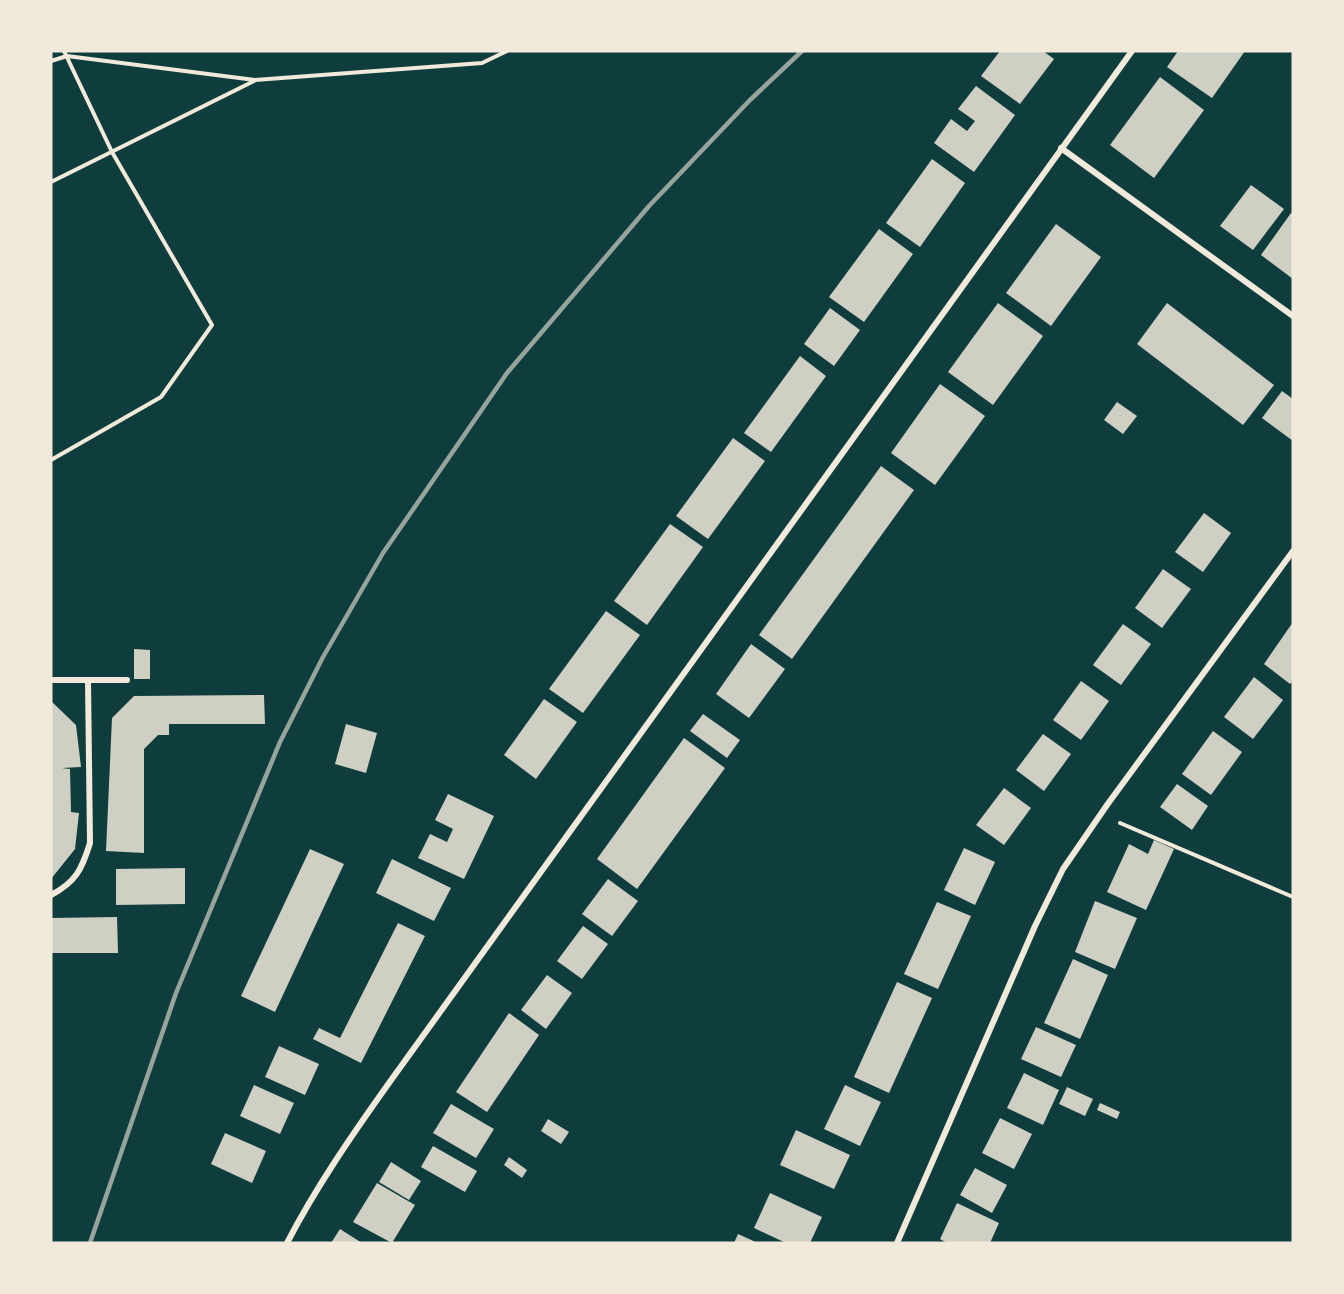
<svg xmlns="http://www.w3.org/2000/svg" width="1344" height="1294" font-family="'IBM Plex Sans',sans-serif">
<rect width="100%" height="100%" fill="#0f3d3e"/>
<g fill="#cfcfc3">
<path d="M1000,51H1043L1054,59L1020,104L981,76Z"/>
<path d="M1178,51H1245L1212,98L1167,67Z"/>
<path d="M1160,77L1204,110L1154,178L1110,145Z"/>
<path d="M976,86L1015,115L974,172L934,143L951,119L967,131L975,121L958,109Z"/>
<path d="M932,159L965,183L920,247L886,223Z"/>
<path d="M1251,185L1284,209L1253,250L1220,226Z"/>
<path d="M1291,213L1293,214V279L1261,255Z"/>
<path d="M1056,224L1101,257L1051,326L1006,293Z"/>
<path d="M879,229L913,254L864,322L829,297Z"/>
<path d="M998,303L1043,336L993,405L948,372Z"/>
<path d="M1167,303L1274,385L1243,425L1137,344Z"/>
<path d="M830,308L860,330L834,366L804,344Z"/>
<path d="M800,356L826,376L771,452L744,433Z"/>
<path d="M940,384L985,416L935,485L891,453Z"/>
<path d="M1282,391L1293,399V441L1262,418Z"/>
<path d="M1117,402L1137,416L1123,434L1104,420Z"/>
<path d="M733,438L765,461L708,539L676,516Z"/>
<path d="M881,466L914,490L792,659L759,635Z"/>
<path d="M1204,513L1231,533L1203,572L1175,552Z"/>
<path d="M670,524L703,547L647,625L614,601Z"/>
<path d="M1163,569L1191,589L1162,628L1135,608Z"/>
<path d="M606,611L640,635L583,713L549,689Z"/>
<path d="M1293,622V681L1290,684L1264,664Z"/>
<path d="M1123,624L1151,644L1121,685L1093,665Z"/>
<path d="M751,644L785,669L749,718L716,694Z"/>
<path d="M134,649L150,650V679H134Z"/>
<path d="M1254,677L1283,700L1253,739L1224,717Z"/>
<path d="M1081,681L1109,701L1081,740L1053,720Z"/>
<path d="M264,695L265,724H169V735H158L144,749V853L106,851L112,718L134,696Z"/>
<path d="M544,699L577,722L536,779L504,755Z"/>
<path d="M51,701L76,725L81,767L62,768L70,769L71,812L79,813L75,849L51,879Z"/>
<path d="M703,714L740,740L727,758L690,731Z"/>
<path d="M346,724L377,733L366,773L335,764Z"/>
<path d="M1213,731L1242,752L1211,795L1182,774Z"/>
<path d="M1043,734L1071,754L1044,791L1016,770Z"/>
<path d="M684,738L725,768L637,889L597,859Z"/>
<path d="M1177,784L1208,806L1192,830L1160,807Z"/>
<path d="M1004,788L1031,808L1004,845L976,825Z"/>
<path d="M448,794L494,816L464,879L418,858L430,834L447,842L453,829L435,820Z"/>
<path d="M1154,840L1174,849L1146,910L1107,892L1129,844L1148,854Z"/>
<path d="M964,848L995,862L975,905L944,890Z"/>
<path d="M310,849L344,864L275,1012L241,996Z"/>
<path d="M392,859L451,888L434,921L376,893Z"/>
<path d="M185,868V904L116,905V869Z"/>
<path d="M608,879L638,901L612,936L582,914Z"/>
<path d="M1095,901L1137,918L1115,969L1075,952Z"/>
<path d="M937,902L971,916L938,989L904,974Z"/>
<path d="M117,917L118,953H51V918Z"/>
<path d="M398,923L425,936L361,1063L313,1039L319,1028L340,1038Z"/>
<path d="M583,926L608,944L582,979L557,961Z"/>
<path d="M1073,959L1108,975L1080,1039L1044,1023Z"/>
<path d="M547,975L572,993L546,1029L521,1010Z"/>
<path d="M897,982L932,998L889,1093L854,1077Z"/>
<path d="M509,1013L539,1035L487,1112L456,1092Z"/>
<path d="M1036,1027L1076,1045L1061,1077L1021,1059Z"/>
<path d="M279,1046L319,1064L305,1095L265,1077Z"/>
<path d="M1024,1073L1059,1090L1043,1125L1007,1108Z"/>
<path d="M254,1085L294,1103L280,1134L240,1116Z"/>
<path d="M845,1085L881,1102L860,1146L824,1129Z"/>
<path d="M1067,1087L1093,1099L1085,1116L1059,1104Z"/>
<path d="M1100,1103L1120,1112L1117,1119L1097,1110Z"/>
<path d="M451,1104L494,1129L476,1158L433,1133Z"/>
<path d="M1000,1118L1032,1134L1014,1169L982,1153Z"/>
<path d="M548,1119L569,1132L561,1144L541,1131Z"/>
<path d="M796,1130L850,1155L834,1189L780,1165Z"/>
<path d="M225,1133L266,1151L252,1183L211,1164Z"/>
<path d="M433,1146L477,1171L465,1192L421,1167Z"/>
<path d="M509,1157L527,1170L522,1178L504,1165Z"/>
<path d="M391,1162L421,1181L409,1200L379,1182Z"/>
<path d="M975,1168L1007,1185L992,1213L960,1195Z"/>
<path d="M377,1183L415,1205L392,1243L353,1222Z"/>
<path d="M770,1193L822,1217L810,1243H786L754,1228Z"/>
<path d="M957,1203L999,1223L990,1243H947L940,1239Z"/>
<path d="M340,1229L362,1243H331Z"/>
<path d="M738,1234L758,1243H734Z"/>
</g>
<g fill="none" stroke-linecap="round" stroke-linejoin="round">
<g stroke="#f1e9da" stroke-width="4">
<path d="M51,61L67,56L255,80L482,63L507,51"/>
<path d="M51,182L254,81"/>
<path d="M51,460L161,397L212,325L112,152L64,51"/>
<path d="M1120,823L1293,897"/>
</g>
<g stroke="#f1e9da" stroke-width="6">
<path d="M1061,148L1293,316"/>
<path d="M51,680H127"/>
<path d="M51,895C76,882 82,869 90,843L88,680"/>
<path d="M287,1243C316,1187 352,1135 389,1083L1132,51"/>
<path d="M897,1243L1035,926L1063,869L1107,805L1293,551"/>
</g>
<path stroke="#97a49c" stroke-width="4.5" d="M90,1243L176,993L280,742L323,657L383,553L507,373L649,206L750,100L802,51"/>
</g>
<rect width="1344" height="1294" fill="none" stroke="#f1e9da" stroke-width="105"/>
</svg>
